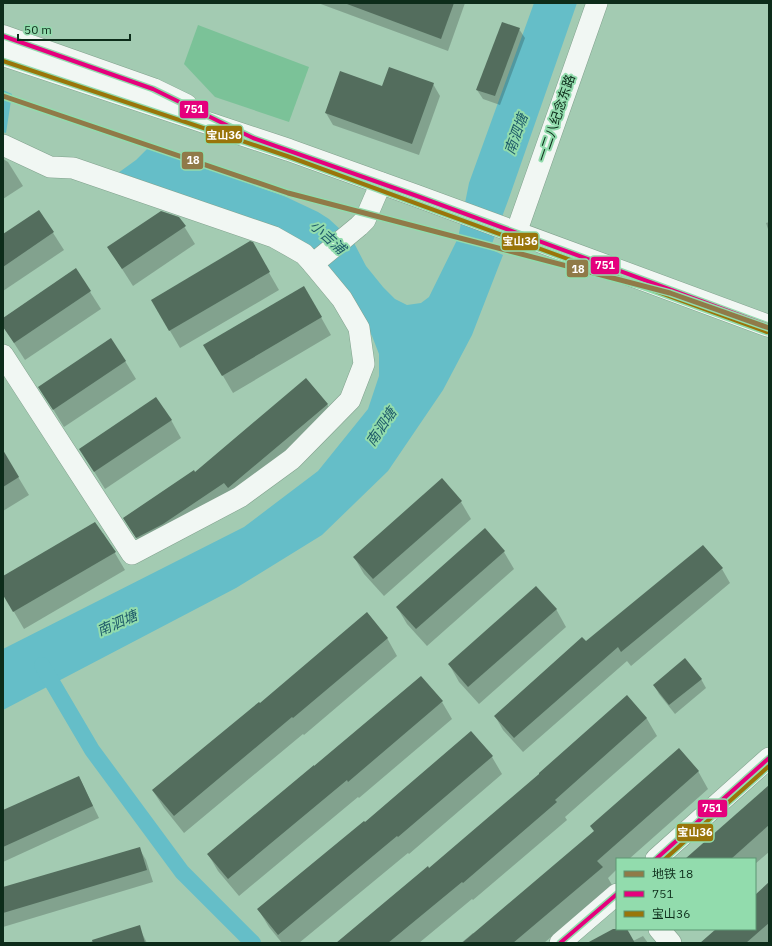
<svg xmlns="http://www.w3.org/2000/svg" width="772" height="946" font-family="'IBM Plex Sans','Noto Sans SC',sans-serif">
<rect width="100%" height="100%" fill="#a3cbb2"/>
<path fill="#7bc298" d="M198,25L309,67L289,122L215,97L184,64Z"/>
<g fill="#65bec8">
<path d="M534,3H577L509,198L490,249L503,255L472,335L443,390L388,471L322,535L236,588L3,710V649L244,527L318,471L368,409L379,376V354L372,336L347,293L330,269L118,173L136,160L148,148L284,196L318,212L329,219L353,241L366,266L383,287L395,299L407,305L421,303L429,297L458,238L469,183Z"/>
<path d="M3,90L12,94L6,133L3,132Z"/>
</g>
<g fill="#0003">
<path d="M318,3H465L448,51Z"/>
<path d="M519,29L525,38L500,105L483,99L477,90Z"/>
<path d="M433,84L440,96L419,155L333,125L326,113L382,87Z"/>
<path d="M3,159L8,162L23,186L3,199Z"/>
<path d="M39,211L64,250L3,291V235Z"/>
<path d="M179,218L195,244L133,286L108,247Z"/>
<path d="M769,222V232L766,223Z"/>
<path d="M252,243L279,290L180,348L152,300Z"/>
<path d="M76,270L101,309L25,360L3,326V319Z"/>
<path d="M304,287L331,335L233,393L205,345Z"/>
<path d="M125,361L136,379L64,427L40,388Z"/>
<path d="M327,404L337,422L147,555L124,518L195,473Z"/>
<path d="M171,420L181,438L105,489L80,449Z"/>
<path d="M3,452L29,495L3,511Z"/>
<path d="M442,480L461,502L471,519L384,596L364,574L354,557Z"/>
<path d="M485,530L504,552L514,569L427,646L407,624L397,607Z"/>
<path d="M103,533L125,570L24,629L3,593V577Z"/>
<path d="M722,569L730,583L631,666L627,661L523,752L503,730L495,716L586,643Z"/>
<path d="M556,609L566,627L479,704L459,682L449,664Z"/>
<path d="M387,638L397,656L304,735L303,734L184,833L164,808L153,791L260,704Z"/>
<path d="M701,679L706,688L675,714L659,694L654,685Z"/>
<path d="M627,697L647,719L657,736L565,817L567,820L473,900L472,899L419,943H338L429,869L540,775Z"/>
<path d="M442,702L452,719L359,798L358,797L239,896L218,871L208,854Z"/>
<path d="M471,733L492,757L502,774L409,854L408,853L299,943H282L269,927L258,909L365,823Z"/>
<path d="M698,771L708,789L629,859H617V869L608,878L612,885L544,943H461L473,933L474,934Z"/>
<path d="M79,777L99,818L3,862V811Z"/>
<path d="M769,787V852L755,864V859H687Z"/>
<path d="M139,848L146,860L153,882L3,927V888Z"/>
<path d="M769,884V943H711L718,929H755V896Z"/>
<path d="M139,927L147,943H87Z"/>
<path d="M617,928V929H626L633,941L643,936L648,943H598L596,939Z"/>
</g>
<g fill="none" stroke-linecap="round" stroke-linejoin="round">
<path stroke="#65bec8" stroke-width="16" d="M42,665L92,750L182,872L253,943"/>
</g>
<g fill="#536d5d">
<path d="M347,3H454L441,39L347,4Z"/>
<path d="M502,22L520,28L495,96L476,90Z"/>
<path d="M389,67L434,83L412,144L325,113L340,71L382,86Z"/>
<path d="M39,210L54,232L3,267V234Z"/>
<path d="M161,211L179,217L186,226L122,269L107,247Z"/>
<path d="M250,241L253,242L270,272L169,331L151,300Z"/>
<path d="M76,268L91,291L14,343L3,327V318Z"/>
<path d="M304,286L322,317L222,376L203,345Z"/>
<path d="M111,338L126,361L53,410L38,387Z"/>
<path d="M306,378L328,404L228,488L224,483L163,524L136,538L123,518L194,470L195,472Z"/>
<path d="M156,397L172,420L94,472L79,449Z"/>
<path d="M3,450L19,477L3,487Z"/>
<path d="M442,478L462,501L373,579L353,557Z"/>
<path d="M95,522L116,552L13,612L3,595V576Z"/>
<path d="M485,528L505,551L416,629L396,607Z"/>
<path d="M703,545L723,568L621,652L618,647L514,738L494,716L582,637L586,641Z"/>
<path d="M536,586L557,609L468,687L448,664Z"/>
<path d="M367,612L388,638L293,718L292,717L174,816L152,790L259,702L260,703Z"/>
<path d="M685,658L702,679L669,705L653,685Z"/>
<path d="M421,676L443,701L348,782L347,780L228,879L207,854L314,765V766Z"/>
<path d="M627,695L647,718L555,800L557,802L463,883L462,882L388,943H336L428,866L429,868L539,774V773Z"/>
<path d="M471,731L493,756L398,837L397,836L278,935L257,909L364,821L365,822Z"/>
<path d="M679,748L699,771L597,861L603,867L513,943H462L594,831L590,826Z"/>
<path d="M79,776L93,806L3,847V810Z"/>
<path d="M769,785V825L731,859H685Z"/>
<path d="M140,847L147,870L3,913V887Z"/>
<path d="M769,882V923L746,943H700L716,929H755V895Z"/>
<path d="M140,925L145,943H93L92,940Z"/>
<path d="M613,929H627L635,943H587Z"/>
</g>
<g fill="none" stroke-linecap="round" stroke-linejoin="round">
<defs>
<g id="minor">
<path d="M3,145L50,167L73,168L274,237L304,254L313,264L342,299L359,328L364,364L350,400L292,459L240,497L132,554L3,355"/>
<path d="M516,233L597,3"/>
<path d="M313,264L359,226L365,220L381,183"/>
<path d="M656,859L769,758"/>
<path d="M659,929L671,943"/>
<path d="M560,943L617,894"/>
</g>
<g id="major">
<path d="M3,36L153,89L186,105"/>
<path d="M3,55L289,150L417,196L769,326"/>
</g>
</defs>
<use href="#minor" stroke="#81a18d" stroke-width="22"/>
<use href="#major" stroke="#81a18d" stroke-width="23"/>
<use href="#minor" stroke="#f1f7f3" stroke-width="21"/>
<use href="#major" stroke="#f1f7f3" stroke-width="22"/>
<defs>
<g id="bus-1">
<path d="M3,36L153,89L253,138L417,196L769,326"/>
<path d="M656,859L769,758"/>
<path d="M560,943L617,894"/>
</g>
<g id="bus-2">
<path d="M3,61L287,156L767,332"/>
<path d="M665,859L769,766"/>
</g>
</defs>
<use href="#bus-1" stroke="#92dcad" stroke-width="7"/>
<use href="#bus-2" stroke="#92dcad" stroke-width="7"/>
<use href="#bus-1" stroke="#e5007d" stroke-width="4"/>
<use href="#bus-2" stroke="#99750a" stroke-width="4"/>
<defs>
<path id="metro-1" d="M3,96L288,193L670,293L769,328"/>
</defs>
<use href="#metro-1" stroke="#92dcad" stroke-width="8"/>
<use href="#metro-1" stroke="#907a48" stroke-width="5"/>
</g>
<g text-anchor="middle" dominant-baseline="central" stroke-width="4" stroke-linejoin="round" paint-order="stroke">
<g font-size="13" fill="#0d2c1a" stroke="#92dcad">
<text transform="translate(556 118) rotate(-71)">一二八纪念东路</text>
</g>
<g font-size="14" font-style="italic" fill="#1f5b69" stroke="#92dcad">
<text transform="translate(516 134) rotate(-70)">南泗塘</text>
<text transform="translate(328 237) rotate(42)">小吉浦</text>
<text transform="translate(381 427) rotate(-56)">南泗塘</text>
<text transform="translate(117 623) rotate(-24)">南泗塘</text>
</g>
</g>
<g stroke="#92dcad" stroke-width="1.5">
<rect x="179" y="100" width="30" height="19" rx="4" fill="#e5007d"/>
<rect x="205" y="125" width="38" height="19" rx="4" fill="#99750a"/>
<rect x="181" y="151" width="23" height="19" rx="4" fill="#907a48"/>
<rect x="501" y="232" width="38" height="19" rx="4" fill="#99750a"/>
<rect x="590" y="256" width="30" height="19" rx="4" fill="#e5007d"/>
<rect x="566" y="259" width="23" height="19" rx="4" fill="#907a48"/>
<rect x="697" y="799" width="31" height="19" rx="4" fill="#e5007d"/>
<rect x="676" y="823" width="38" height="19" rx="4" fill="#99750a"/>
</g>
<g font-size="11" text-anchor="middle" font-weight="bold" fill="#fff">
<text x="194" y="113">751</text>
<text x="224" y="139">宝山36</text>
<text x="193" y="164">18</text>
<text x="520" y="245">宝山36</text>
<text x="605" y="269">751</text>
<text x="578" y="273">18</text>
<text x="712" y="812">751</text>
<text x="695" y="836">宝山36</text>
</g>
<rect width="772" height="946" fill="none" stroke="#0d2c1a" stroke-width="8"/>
<rect x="616" y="858" width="140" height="72" fill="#92dcad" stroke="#5d9672"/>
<rect x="624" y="871" width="20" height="6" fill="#907a48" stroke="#5d9672"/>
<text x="652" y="878" font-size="12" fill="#0d2c1a">地铁 18</text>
<rect x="624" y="891" width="20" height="6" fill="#e5007d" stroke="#5d9672"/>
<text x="652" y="898" font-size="12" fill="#0d2c1a">751</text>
<rect x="624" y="911" width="20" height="6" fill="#99750a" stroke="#5d9672"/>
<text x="652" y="918" font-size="12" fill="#0d2c1a">宝山36</text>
<path d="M18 34v6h112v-6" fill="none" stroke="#0d2c1a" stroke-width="2"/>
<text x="24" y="34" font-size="12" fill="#0d2c1a" stroke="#92dcad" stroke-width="3" paint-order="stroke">50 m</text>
</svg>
